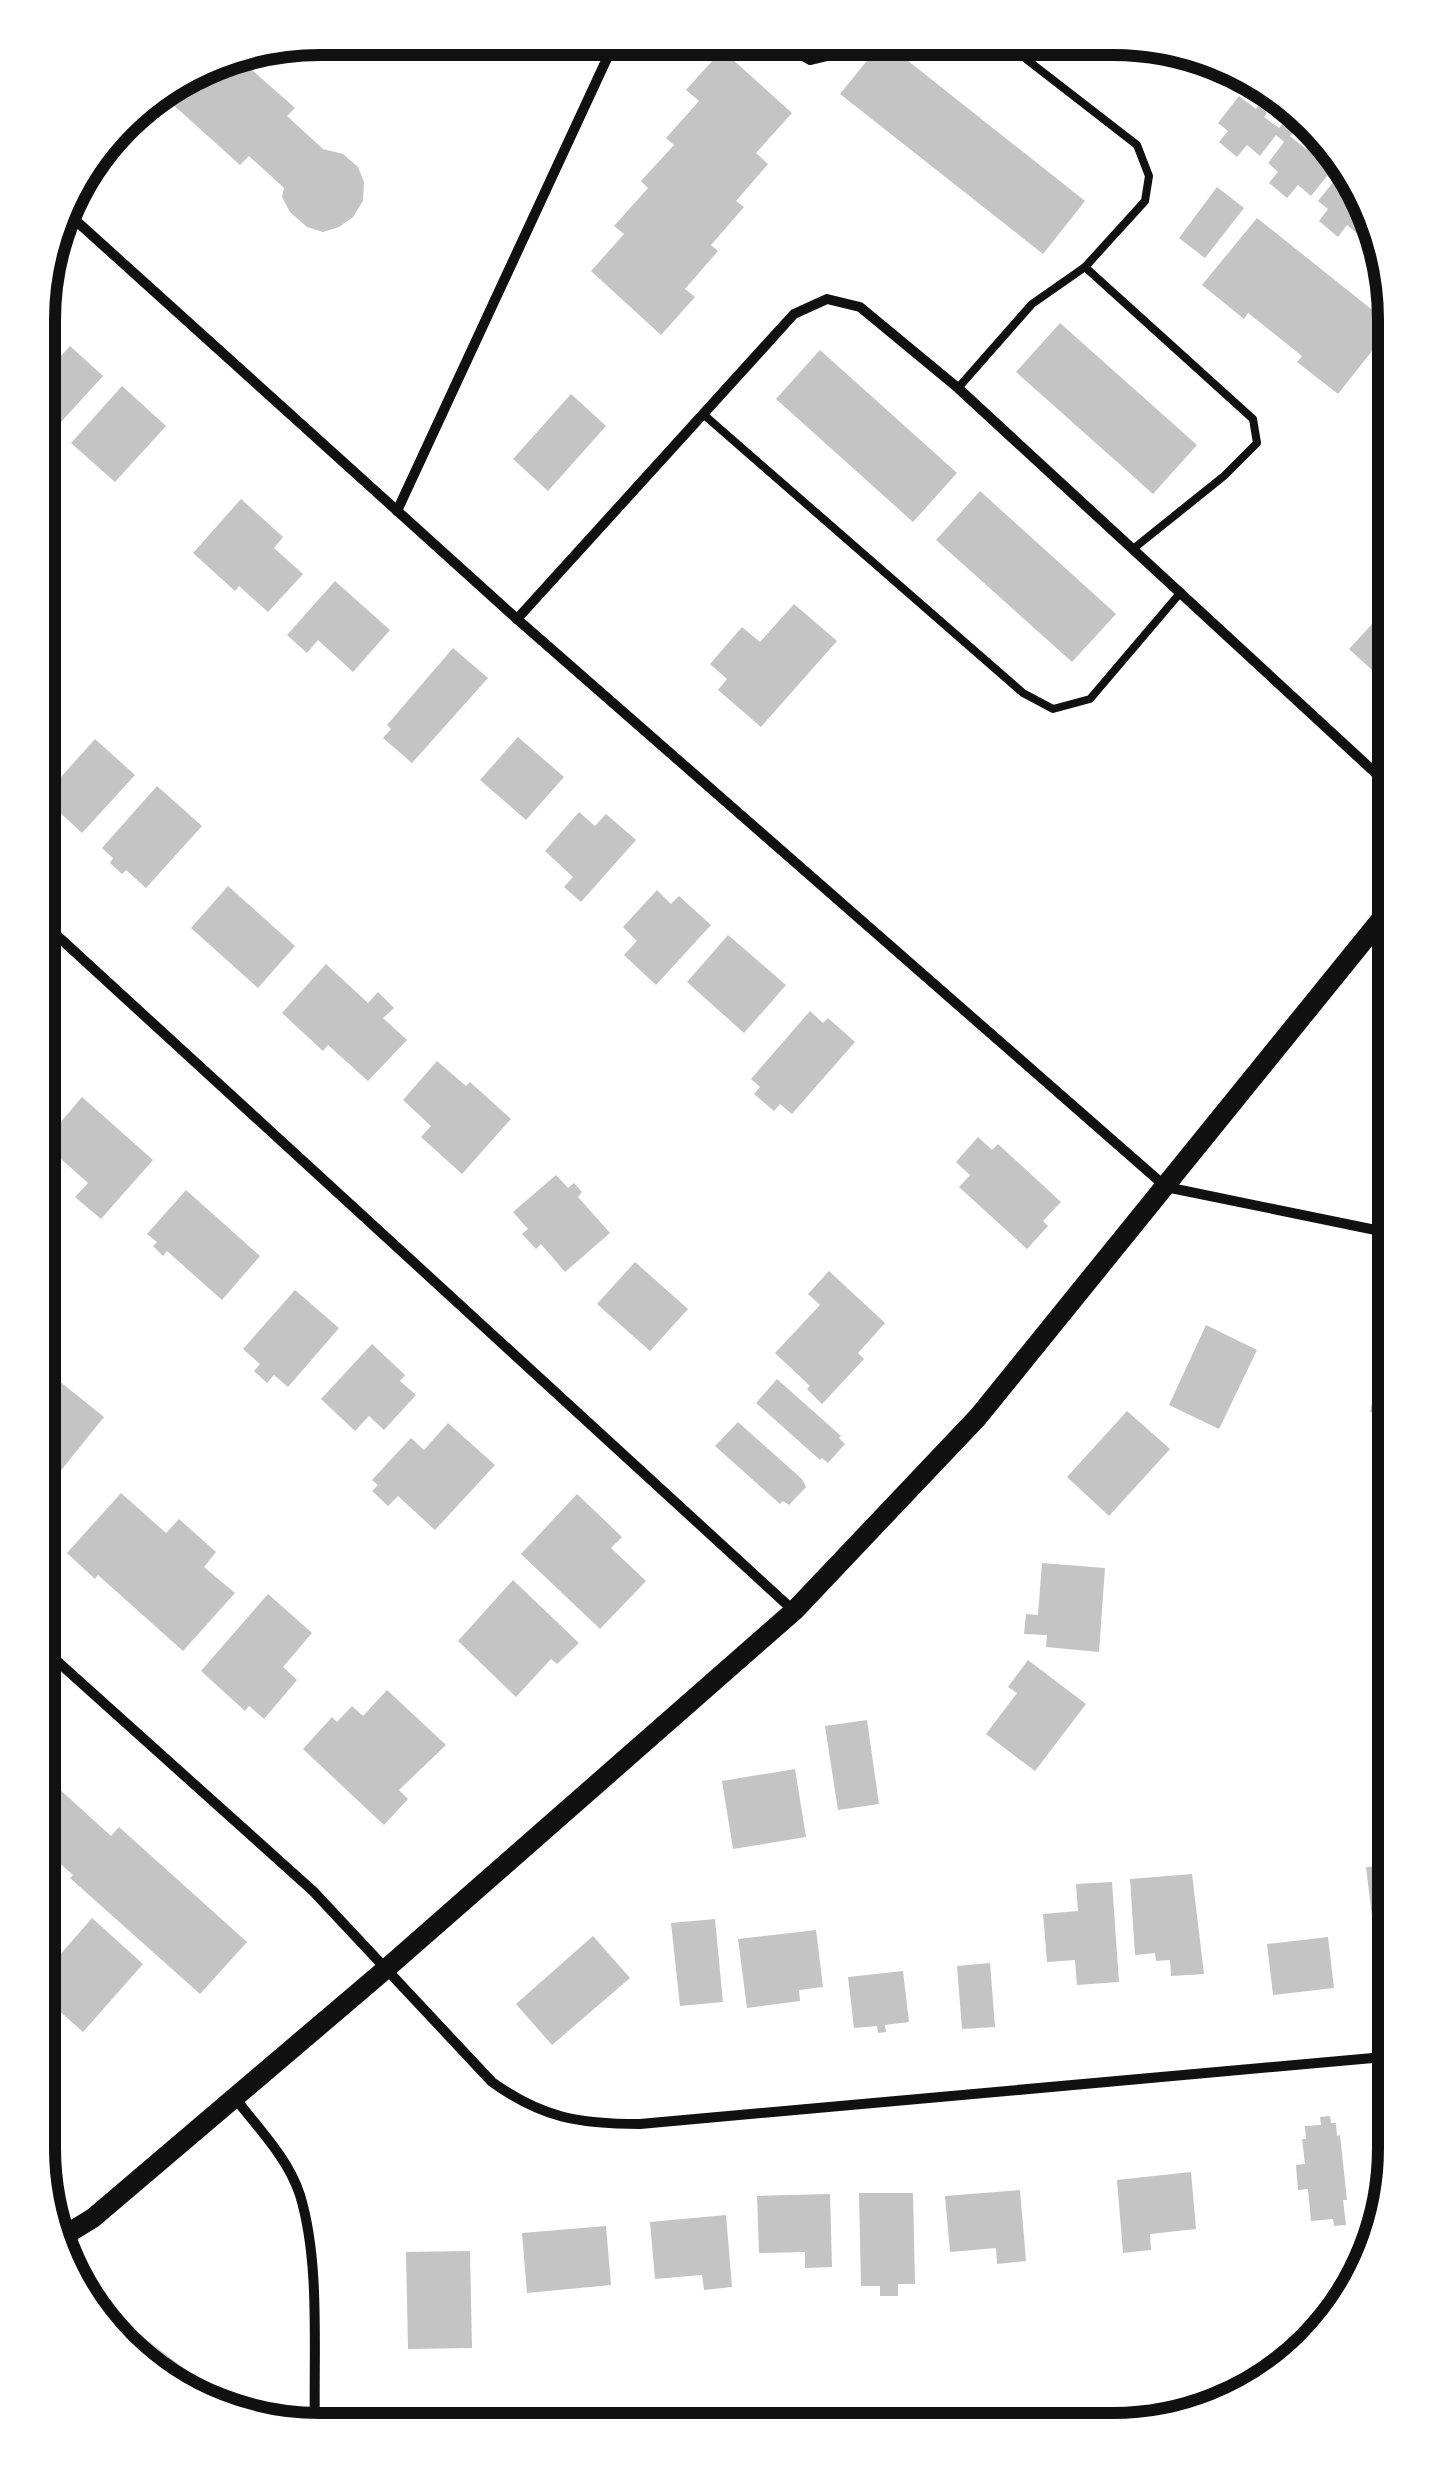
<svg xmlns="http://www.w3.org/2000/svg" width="1433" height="2468" font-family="Inter,sans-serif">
<rect width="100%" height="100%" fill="#fff"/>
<g fill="#c4c4c4">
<path d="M883,41L1085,201L1043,254L840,94Z"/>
<path d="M722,50L792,113L756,153L768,164L736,201L744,207L711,245L718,251L685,289L695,297L661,335L591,271L624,234L614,226L648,188L641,181L674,145L666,138L699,101L686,90Z"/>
<path d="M234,54L295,108L287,116L323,149L343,154L358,167L364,182L363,201L353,217L339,227L323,232L307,227L290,212L282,197L284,188L249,156L240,165L159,92L212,59Z"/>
<path d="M1239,96L1256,109L1258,106L1267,113L1264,117L1279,128L1283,123L1294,132L1290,136L1306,149L1310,145L1318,152L1315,156L1328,166L1331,162L1341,170L1340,175L1350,183L1374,219L1360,236L1347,225L1338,237L1319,221L1328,209L1318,201L1334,181L1327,176L1311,196L1298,185L1287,198L1269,183L1278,172L1268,163L1284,142L1276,135L1260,156L1247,145L1237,157L1219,142L1228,131L1218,123Z"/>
<path d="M1217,187L1244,208L1205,258L1179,238Z"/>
<path d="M1257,218L1395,328V336L1379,356L1372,351L1338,394L1297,362L1302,356L1248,313L1244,319L1202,285Z"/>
<path d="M1378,225L1380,228L1388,276L1370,262L1379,250L1367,240Z"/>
<path d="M44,298L58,311L45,324L52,330L40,343V302Z"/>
<path d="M1060,323L1197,445L1153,494L1016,372Z"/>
<path d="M70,346L103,376L61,422L40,402V379Z"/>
<path d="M820,350L957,473L913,522L776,399Z"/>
<path d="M122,386L166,426L115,482L71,443Z"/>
<path d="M571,394L606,426L548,491L513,459Z"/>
<path d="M980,491L1116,614L1072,662L936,540Z"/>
<path d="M241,499L283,537L274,548L303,574L268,612L239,586L235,591L193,553Z"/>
<path d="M335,581L390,630L353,672L318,640L307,653L287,635Z"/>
<path d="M794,604L837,641L761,727L718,690L727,679L710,664L742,627L760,642Z"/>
<path d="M1385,610L1395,619V691L1349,649Z"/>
<path d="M453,648L488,678L412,763L383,738L391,729L387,725Z"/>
<path d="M518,737L564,777L526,820L480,780Z"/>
<path d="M95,739L135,775L82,833L43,797Z"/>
<path d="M157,786L202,826L146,888L126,870L122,874L110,863L113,858L102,848Z"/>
<path d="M579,812L595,826L606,814L636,840L581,902L564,887L573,877L545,851Z"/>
<path d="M228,886L295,946L258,988L191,928Z"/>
<path d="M657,890L671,904L679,896L711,925L656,985L624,955L637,941L623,927Z"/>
<path d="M728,935L786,985L744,1033L687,982Z"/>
<path d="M326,964L368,1003L378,992L394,1008L383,1018L407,1040L368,1081L328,1045L323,1051L282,1013Z"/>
<path d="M810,1011L823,1023L828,1018L855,1042L792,1114L780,1104L774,1111L754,1094L760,1087L751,1079Z"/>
<path d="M437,1061L466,1086L470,1082L511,1119L462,1174L421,1137L431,1126L403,1100Z"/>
<path d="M82,1097L153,1160L101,1219L75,1197L88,1183L43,1143Z"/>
<path d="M978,1137L992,1150L998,1144L1061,1202L1043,1221L1048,1226L1027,1249L959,1187L970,1175L956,1162Z"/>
<path d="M556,1175L568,1188L574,1183L582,1192L578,1197L610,1233L565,1272L541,1244L536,1249L522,1234L528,1229L513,1212Z"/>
<path d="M186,1190L260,1256L222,1300L167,1251L163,1256L153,1246L157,1242L147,1234Z"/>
<path d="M635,1262L688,1309L650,1351L597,1304Z"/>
<path d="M829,1271L885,1323L858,1353L864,1359L822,1404L807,1389L810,1386L775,1353L820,1305L808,1294Z"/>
<path d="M295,1290L339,1328L288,1387L274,1375L267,1383L254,1371L260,1364L243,1349Z"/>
<path d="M1206,1325L1257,1350L1219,1429L1169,1405Z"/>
<path d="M372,1344L405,1375L400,1381L416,1395L384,1430L369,1416L355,1431L321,1399Z"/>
<path d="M1385,1344L1395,1346V1417L1370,1412Z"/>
<path d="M43,1368L104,1417L38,1499V1373Z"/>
<path d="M777,1379L841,1436L839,1438L845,1444L828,1463L822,1458L820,1460L756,1403Z"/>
<path d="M1127,1411L1170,1449L1109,1516L1067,1477Z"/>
<path d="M738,1422L802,1479L806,1487L789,1505L783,1501L780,1504L715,1446Z"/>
<path d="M448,1423L495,1465L435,1530L398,1496L388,1506L372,1491L378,1485L372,1480L411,1438L424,1450Z"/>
<path d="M121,1493L166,1533L179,1519L216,1552L204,1567L235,1593L183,1651L98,1575L95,1579L67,1553Z"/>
<path d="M577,1494L622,1537L611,1548L646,1581L600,1629L521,1554Z"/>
<path d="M1042,1563L1105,1568L1099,1652L1046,1647L1047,1635L1024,1634L1026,1614L1038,1615Z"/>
<path d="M513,1580L579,1643L557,1664L551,1659L516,1697L458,1641Z"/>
<path d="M268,1594L312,1633L283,1667L297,1680L264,1719L249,1706L245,1711L201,1671Z"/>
<path d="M1028,1660L1086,1704L1035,1771L986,1734L1017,1693L1008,1687Z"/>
<path d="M387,1690L446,1745L399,1790L408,1799L384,1825L303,1749L332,1717L337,1722L352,1706L363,1716Z"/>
<path d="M867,1720L879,1804L838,1810L825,1726Z"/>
<path d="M795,1769L806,1837L733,1849L722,1781Z"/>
<path d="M57,1787L111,1836L119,1827L247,1942L200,1994L70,1878L73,1875L38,1844V1808Z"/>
<path d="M1395,1865V1948L1376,1949L1366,1867Z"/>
<path d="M1192,1874L1204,1974L1171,1976L1170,1960L1156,1961L1155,1953L1135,1955L1130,1879Z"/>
<path d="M1112,1882L1119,1982L1077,1985L1075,1960L1047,1962L1043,1914L1078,1911L1076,1884Z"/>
<path d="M92,1918L143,1964L83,2032L38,1992V1980Z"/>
<path d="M715,1919L723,2002L680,2006L671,1923Z"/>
<path d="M816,1930L823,1987L799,1990L800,2001L747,2008L738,1939Z"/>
<path d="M593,1936L630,1978L552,2045L516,2004Z"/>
<path d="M1328,1937L1334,1988L1273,1995L1267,1944Z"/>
<path d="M990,1963L995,2027L962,2029L957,1966Z"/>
<path d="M903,1971L909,2022L885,2025L886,2032L878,2033L877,2026L854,2028L848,1977Z"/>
<path d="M1330,2116L1331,2123H1336L1337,2136L1340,2135L1347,2200H1343L1346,2225L1334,2226L1333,2219L1311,2221L1308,2189L1298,2190L1296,2165L1305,2164L1302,2139H1306L1305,2126L1321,2125L1320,2117Z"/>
<path d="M1191,2172L1196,2229L1150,2234L1151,2250L1123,2253L1117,2180Z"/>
<path d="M1020,2190L1026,2261L997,2264L996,2248L950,2252L945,2196Z"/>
<path d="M859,2193H913L915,2284H898V2296H880V2286H861Z"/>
<path d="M830,2194L832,2267L805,2268V2252L759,2253L757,2196Z"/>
<path d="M726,2215L732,2287L704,2290L702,2275L655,2279L650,2222Z"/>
<path d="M606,2226L611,2285L527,2293L522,2233Z"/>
<path d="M470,2251L472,2348L408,2349L406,2252Z"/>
<path d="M135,2331L203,2383L198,2390L134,2361L124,2346Z"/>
<path d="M1150,2411L1165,2422L1139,2426Z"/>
<path d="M977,2413L988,2430H951Z"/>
</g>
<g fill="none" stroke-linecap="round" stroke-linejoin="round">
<g stroke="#111" stroke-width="8">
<path d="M773,40L810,61L835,55L848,41"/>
<path d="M1085,267L1253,419L1257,443L1224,476L1133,549"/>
<path d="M958,388L1032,304L1085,267L1145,201L1149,176L1137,145L1004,42"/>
<path d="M703,414L1023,693L1053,709L1090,699L1181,592"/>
</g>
<g stroke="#111" stroke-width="10">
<path d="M63,209L517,619L1166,1187L1395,1234"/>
<path d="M397,511L616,39"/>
<path d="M517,619L794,314L827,299L860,307L958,388L1395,791"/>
<path d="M39,919L794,1611"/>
<path d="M38,1644L313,1891L492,2082C542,2118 579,2124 640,2124L1395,2056"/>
<path d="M235,2098C258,2128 288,2158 300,2195C321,2264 313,2356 315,2428"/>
</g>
<path stroke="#111" stroke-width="20" d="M54,2242L93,2218L387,1968L794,1611L978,1417L1395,902"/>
</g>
<path d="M0 0H1433V2468H0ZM320 55H1113A265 265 0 0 1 1378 320V2148A265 265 0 0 1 1113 2413H320A265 265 0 0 1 55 2148V320A265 265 0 0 1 320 55Z" fill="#fff" fill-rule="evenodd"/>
<path fill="none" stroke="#111" stroke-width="12" d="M320 55H1113A265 265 0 0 1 1378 320V2148A265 265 0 0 1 1113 2413H320A265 265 0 0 1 55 2148V320A265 265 0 0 1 320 55Z"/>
</svg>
